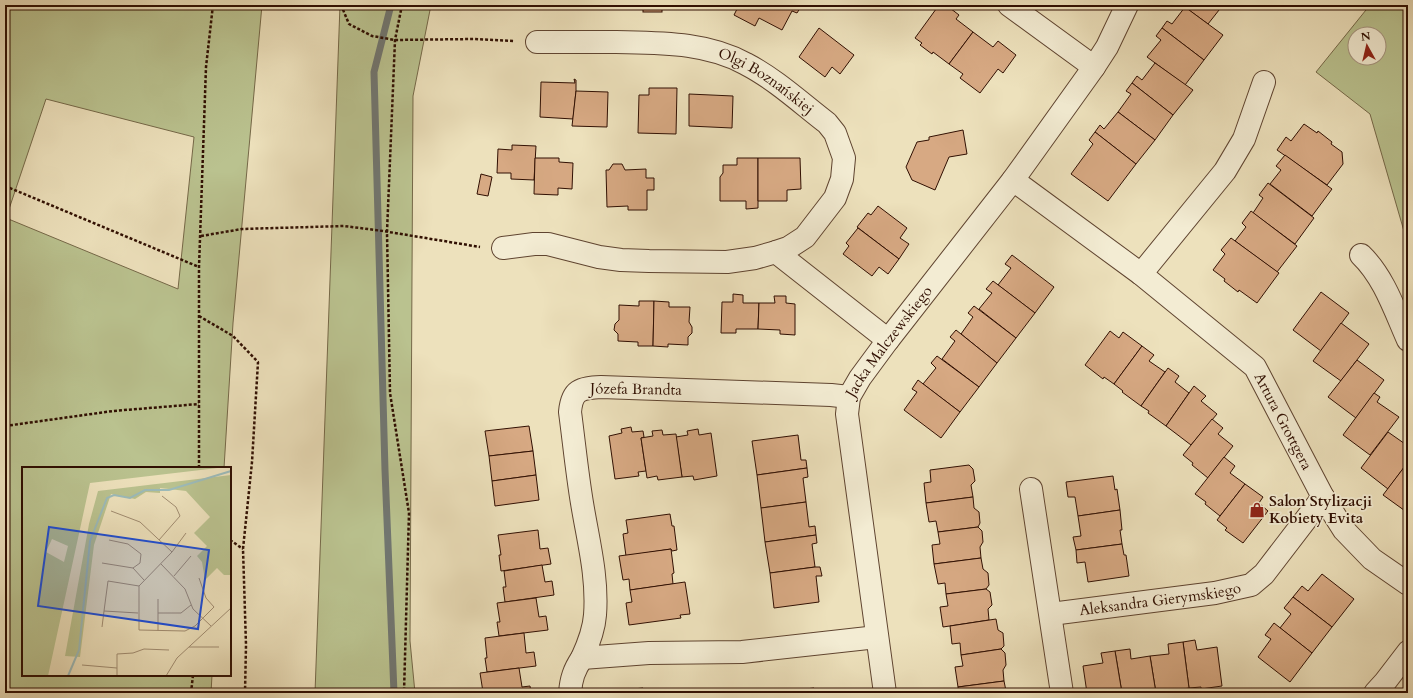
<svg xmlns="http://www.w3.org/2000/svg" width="1413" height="698" font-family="Cardo,serif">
<rect width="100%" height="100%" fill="#ede1bc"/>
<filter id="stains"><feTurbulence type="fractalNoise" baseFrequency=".005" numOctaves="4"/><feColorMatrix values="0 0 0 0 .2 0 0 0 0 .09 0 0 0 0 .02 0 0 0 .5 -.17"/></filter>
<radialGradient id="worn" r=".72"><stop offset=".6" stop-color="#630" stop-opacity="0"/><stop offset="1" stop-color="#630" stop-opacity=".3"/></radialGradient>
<g fill="#bac28f" stroke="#756848" fill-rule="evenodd">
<path d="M5,5H262L233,323L224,468H23V675H212L211,693H5ZM46,99L194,137L178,289L6,218Z"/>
<path d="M340,5H431L413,96L410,641L415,693H315Z"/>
<path d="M1370,5H1408V245L1370,114L1316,72ZM1355,34H1379V58H1355Z"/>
</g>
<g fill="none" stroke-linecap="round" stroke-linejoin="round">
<path stroke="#717670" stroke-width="7" d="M391,5L374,72L385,470L394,693"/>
</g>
<g fill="#d7a983" stroke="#300f02">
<rect x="643" y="5" width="19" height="7"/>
<path d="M679,5H703V7L679,6Z"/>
<path d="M739,5H802L797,13L792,11L782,30L759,18L755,26L734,15Z"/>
<path d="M939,5H946L959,15L956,19L973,32L949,64L933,52L932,54L920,45L922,43L915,38Z"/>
<path d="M1182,5H1223L1208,24Z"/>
<path d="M1185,7L1223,35L1204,60L1162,28L1167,21L1172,24Z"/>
<path d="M819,28L854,55L840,74L832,67L825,77L799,57Z"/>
<path d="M1162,28L1204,60L1185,85L1147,57L1161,40L1156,36Z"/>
<path d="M973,32L993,47L998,41L1016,55L1003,73L998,69L980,93L960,78L963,74L949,64Z"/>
<path d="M1155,63L1193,90L1173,115L1132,83L1137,76L1142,80Z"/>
<path d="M574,79L576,80V91L573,119L540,117L541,82L575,83Z"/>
<path d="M1132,83L1173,115L1155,140L1118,112L1131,94L1126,91Z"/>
<path d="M649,88H677L676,134L638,133L639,95H649Z"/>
<path d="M576,91L608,92L607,127L572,126Z"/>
<path d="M689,94L733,96L732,128L689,126Z"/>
<path d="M1118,112L1155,140L1136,164L1095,132L1100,125L1104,129Z"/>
<path d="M1304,124L1317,133L1318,131L1332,142L1331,144L1342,152L1343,164L1327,185L1277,150L1286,137L1291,141Z"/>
<path d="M963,130L967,154L949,157L935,190L912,180L906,167L917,142L929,140V137Z"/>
<path d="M1095,132L1136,164L1108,201L1071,174L1093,144L1089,140Z"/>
<path d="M512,145L536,146L534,180L511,179V173H497L498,149L512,150Z"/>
<path d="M1285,155L1332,189L1312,216L1270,184L1281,170L1276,166Z"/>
<path d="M535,158H559V162L573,163L572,189L558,188V195L534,194Z"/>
<path d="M737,158H758V208L746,209V201H720V177L723,173V165H737Z"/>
<path d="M758,158H800L801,189L787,190V201H758Z"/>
<path d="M613,164H622L625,170L646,169V178H654V190H647V210H628V206L607,207L606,170H609Z"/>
<path d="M481,174L492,177L488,196L477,194Z"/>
<path d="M1268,183L1314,218L1295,244L1253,213L1263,198L1259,195Z"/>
<path d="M878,206L907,228L900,238L909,244L899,259L857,227L868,213L871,215Z"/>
<path d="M1251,211L1297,246L1277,272L1235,241L1246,227L1242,223Z"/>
<path d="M858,228L899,259L888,274L879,267L872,276L843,254L849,246L846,243Z"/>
<path d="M1231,238L1279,273L1257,303L1239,290L1238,292L1224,281L1225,279L1213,270L1225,254L1221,250Z"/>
<path d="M1012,255L1054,287L1035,313L998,285L1011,268L1005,264Z"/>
<path d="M993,281L1035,313L1016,338L979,309L992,293L986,289Z"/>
<path d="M1321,292L1349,313L1321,351L1293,330Z"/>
<path d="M733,294L743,295V303H759L758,329H736V333H721L722,302H733Z"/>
<path d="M774,296H786V303L795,304V335L780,334V330L758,329L759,303H775Z"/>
<path d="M639,301H654L653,346H638V342L618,341V334L614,330L615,324L619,320V305L639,306Z"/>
<path d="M654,301L669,302V307H690L689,322L692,327V333L688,337V345L668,344V347L653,346Z"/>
<path d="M974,306L1016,338L997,363L961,334L973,317L968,313Z"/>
<path d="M1341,323L1369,344L1341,381L1313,361Z"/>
<path d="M956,330L997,363L979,387L942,359L955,341L950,337Z"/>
<path d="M1110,331L1119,338L1123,332L1142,346L1114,384L1104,377L1103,379L1085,365Z"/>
<path d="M1142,346L1154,355L1149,361L1165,372L1141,406L1122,392L1123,391L1114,384Z"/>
<path d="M937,356L979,387L960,412L923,384L936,368L931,363Z"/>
<path d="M1357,360L1384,380L1356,418L1328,397Z"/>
<path d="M1168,368L1179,376L1175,382L1189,393L1166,426L1148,413L1149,411L1141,406Z"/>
<path d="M918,380L960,412L941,438L904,410L917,392L912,389Z"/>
<path d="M1194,386L1206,396L1201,401L1217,414L1191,445L1166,426Z"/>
<path d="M1374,393L1380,397L1377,402L1399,417L1370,455L1343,435Z"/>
<path d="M1212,419L1223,428L1218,434L1233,446L1208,478L1192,465L1193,463L1183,455Z"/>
<path d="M529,426L533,451L489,456L485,431Z"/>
<path d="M631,427L632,432L643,431L644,437L641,438L646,471L638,472L639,476L615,479L609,436L622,433L621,429Z"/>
<path d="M698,429L699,435L711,433L717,476L694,480L693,476L682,477L676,437L688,435L687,431Z"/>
<path d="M662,430L663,435L676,434L682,477L658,480L657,476L647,478L641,438L653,436L652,431Z"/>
<path d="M1388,432L1408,446V462L1388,489L1361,468Z"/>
<path d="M798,435L801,460H806L807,468L757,475L752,441Z"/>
<path d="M533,451L536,475L492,481L489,456Z"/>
<path d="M1224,457L1235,466L1230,473L1245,484L1220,516L1205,504L1206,502L1195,494Z"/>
<path d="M1408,462V513L1383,495Z"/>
<path d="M969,465L973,469L975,481L971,485L973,497L926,503L924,483L931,482L930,470Z"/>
<path d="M807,468L808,477L803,478L806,502L761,508L757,475Z"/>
<path d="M536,475L539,500L495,506L492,481Z"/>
<path d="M1113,476L1115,490L1117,489L1120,510L1078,516L1075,497H1068L1066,482Z"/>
<path d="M1245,484L1263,497L1259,503L1268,511L1243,543L1225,530L1227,528L1217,520Z"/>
<path d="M973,497L974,508L979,512L980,523L978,527L938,532L936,521L929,522L926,503Z"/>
<path d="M806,502L809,527L815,526L816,535L765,542L761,508Z"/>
<path d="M1120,510L1122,530H1120L1122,544L1076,550L1073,537L1081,536L1078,516Z"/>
<path d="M670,514L672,526H674L677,550L672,551L671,549L626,556L623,534L628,533L626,520Z"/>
<path d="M978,527L982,531L983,542L980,547L981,558L934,564L932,545L940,544L938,532Z"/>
<path d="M538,530L540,549L548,548L551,564L501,571L499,555H501L498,535Z"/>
<path d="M816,535L817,543L812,544L815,567L770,573L765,542Z"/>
<path d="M1122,544L1124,555H1126L1129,576L1088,582L1085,562L1077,563L1076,550Z"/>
<path d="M671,549L674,573L672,574L673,584L630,590L629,579L623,580L619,556Z"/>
<path d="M981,558L983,569L988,573L989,585L986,589L946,594L945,583L938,584L934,564Z"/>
<path d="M542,565L545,582L552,581L554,595L505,602L503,587H506L504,571Z"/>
<path d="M815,567H820L822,576H816L819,602L774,608L770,573Z"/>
<path d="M1322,574L1354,599L1332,627L1293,597L1302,586L1308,591Z"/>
<path d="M685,582L690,614L680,615L681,618L629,625L626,603L632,602L630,590Z"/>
<path d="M986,589L990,592L992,605L988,609L989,620L943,627L940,607L948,606L946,594Z"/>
<path d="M1293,597L1332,627L1312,653L1280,628L1291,614L1284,608Z"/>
<path d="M536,598L539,617L546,616L548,630L499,636L497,622H500L497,603Z"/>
<path d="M996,619L998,630L1003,633L1004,646L1001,649L961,655L960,643L952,644L950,626Z"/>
<path d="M1274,623L1312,653L1290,682L1258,657L1271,639L1265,635Z"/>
<path d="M524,633L526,653L534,652L536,666L487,672L485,658H487L485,638Z"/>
<path d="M1195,640L1197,650L1217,647L1222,686L1201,689V687L1189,688L1183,642Z"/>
<path d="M1183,642L1189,688L1177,690V692L1171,693H1156L1150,656L1169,654L1168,644Z"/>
<path d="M1001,649L1005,653L1006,665L1003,670L1004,681L958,687L955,667L963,666L961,655Z"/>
<path d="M1130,649L1131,659L1150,656L1156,693H1122L1115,651Z"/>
<path d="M1115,651L1122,693H1087L1083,666L1103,663L1101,653Z"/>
<path d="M519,668L522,687L530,686L531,693H481L483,692L480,673Z"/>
<path d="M1004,681L1006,691L1008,693H959L958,687Z"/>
<path d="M643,688L644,693H634L633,689Z"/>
<path d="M814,688L815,693H805V689Z"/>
<path d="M633,689L634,693H624V690Z"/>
<path d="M843,690L844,693H823Z"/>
</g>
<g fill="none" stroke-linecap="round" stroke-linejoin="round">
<defs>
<g id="minor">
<path id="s1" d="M537,42C564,42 590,42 616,42C660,43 707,42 746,64C775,79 801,103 827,123L835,133L844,158L842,179L835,198L805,237L788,248L776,252L888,340"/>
<path d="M1094,67L1107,47L1127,5"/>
<path id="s2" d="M1013,180L1141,274L1255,367L1323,497L1344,530L1372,559L1408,584"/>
<path d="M503,248L534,244H548L599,257L621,260L649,261L727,262L755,258L776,252"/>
<path d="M1361,255C1384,277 1395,311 1408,340"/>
<path d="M1141,274L1225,171L1244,139L1264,82"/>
<path d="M849,397L831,395L601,387C580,388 572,390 570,412C574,442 577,473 582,503C588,540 598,577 595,615C594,630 588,645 582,658L649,653L742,652L877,637"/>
<path d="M1031,489L1062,693"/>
<path id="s3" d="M1051,614L1215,593L1251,585L1264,574L1323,497"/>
<path d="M570,693C571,679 574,670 582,658"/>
<path id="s4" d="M885,693L847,414L849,397L860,378L888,340L1013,180L1094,67L1009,5"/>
<path d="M1375,693L1385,682L1408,652"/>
</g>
</defs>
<use href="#minor" stroke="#5f4430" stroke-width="24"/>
<g stroke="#300f02" stroke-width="2.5" stroke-dasharray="3 2" stroke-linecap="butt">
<path d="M341,5L349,24L372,36L395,40L474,39L515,41"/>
<path d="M402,5L395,40L387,232L390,393L409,513L404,693"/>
<path d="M5,186L199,267"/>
<path d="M201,236L242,229L344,226L383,231L480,247"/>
<path d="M199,316L233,336L258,362L252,462L243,549L246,645L245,693"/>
<path d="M5,426L113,411L199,404"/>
<path d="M199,468V267L206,67L213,5"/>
<path d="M230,540L243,549"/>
<path d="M191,693L193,675"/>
</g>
<use href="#minor" stroke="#f3ecd3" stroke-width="22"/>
</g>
<defs>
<symbol id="shop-bare" viewBox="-9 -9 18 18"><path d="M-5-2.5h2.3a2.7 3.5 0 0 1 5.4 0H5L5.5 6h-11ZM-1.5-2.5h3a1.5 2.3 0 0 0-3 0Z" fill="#8f2418" stroke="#f3ecd3" stroke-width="2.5" paint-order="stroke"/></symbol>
</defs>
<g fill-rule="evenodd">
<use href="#shop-bare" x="1246" y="499" width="22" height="22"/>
</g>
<g text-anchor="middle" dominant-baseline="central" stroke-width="3.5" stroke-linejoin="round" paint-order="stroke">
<g font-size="15" fill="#300f02" stroke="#f3ecd3">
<text stroke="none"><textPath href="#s1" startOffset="238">Olgi Boznańskiej</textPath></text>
<text stroke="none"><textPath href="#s4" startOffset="367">Jacka Malczewskiego</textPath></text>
<text transform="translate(636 389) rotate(1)">Józefa Brandta</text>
<text stroke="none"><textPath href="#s2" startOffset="367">Artura Grottgera</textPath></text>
<text stroke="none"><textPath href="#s3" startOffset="110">Aleksandra Gierymskiego</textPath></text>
</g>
<g font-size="15" font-weight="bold" fill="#300f02" stroke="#f3ecd3" text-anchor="start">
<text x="1269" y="501">Salon Stylizacji<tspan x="1269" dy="17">Kobiety Evita</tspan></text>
</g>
</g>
<g transform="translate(22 467)">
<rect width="209" height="209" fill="#ede1bc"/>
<path d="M0,0H204L68,16L26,209H0ZM30,72L46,79L42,95L24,85ZM209,8V108H202L195,101L183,113L180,95L175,89L185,79L172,66L188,50L164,24L138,21V26L124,25L113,32L89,27L72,78L58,190L43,189L67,57L76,24Z" fill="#bac28f" fill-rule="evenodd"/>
<path fill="none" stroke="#9cbbba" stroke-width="2" d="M46,209L57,183L68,74L85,31L92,28L108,31L123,23H147L209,4"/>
<path fill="none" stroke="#a18d72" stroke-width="1" d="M89,44L118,55L150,85L117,119V163L163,164L173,159L192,140L184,131L177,111M87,73L106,77L119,87L118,96L111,101L122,113M137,73L158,49L154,40L140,29M150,85L164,66M80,96L111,101M139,97L163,122L171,142L189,159M152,109L169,89M136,132V164M116,146L82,144L86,114L117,119M136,146H159L169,138M80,160L82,144M167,180H197M60,198L95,201M95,209V187L111,186L122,182L147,183M144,209L155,191L209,141"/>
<path fill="#1d4ed8" fill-opacity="0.15" stroke="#1d4ed8" stroke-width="2" d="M27,60L187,83L176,162L16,139Z"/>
<rect width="209" height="209" fill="none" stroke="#300f02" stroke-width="2"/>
</g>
<rect width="1413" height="698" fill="none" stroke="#ede1bc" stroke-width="20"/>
<rect x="6" y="6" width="1401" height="686" fill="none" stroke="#300f02" stroke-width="2"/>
<rect x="10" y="10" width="1393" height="678" fill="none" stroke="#300f02"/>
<g transform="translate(1367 46) rotate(352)"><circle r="19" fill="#f3ecd3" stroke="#a5947f"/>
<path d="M0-3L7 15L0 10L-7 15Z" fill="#8f2418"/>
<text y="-6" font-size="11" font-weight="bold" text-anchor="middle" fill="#300f02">N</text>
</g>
<rect width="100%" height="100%" filter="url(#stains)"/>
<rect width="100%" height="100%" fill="url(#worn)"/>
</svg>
